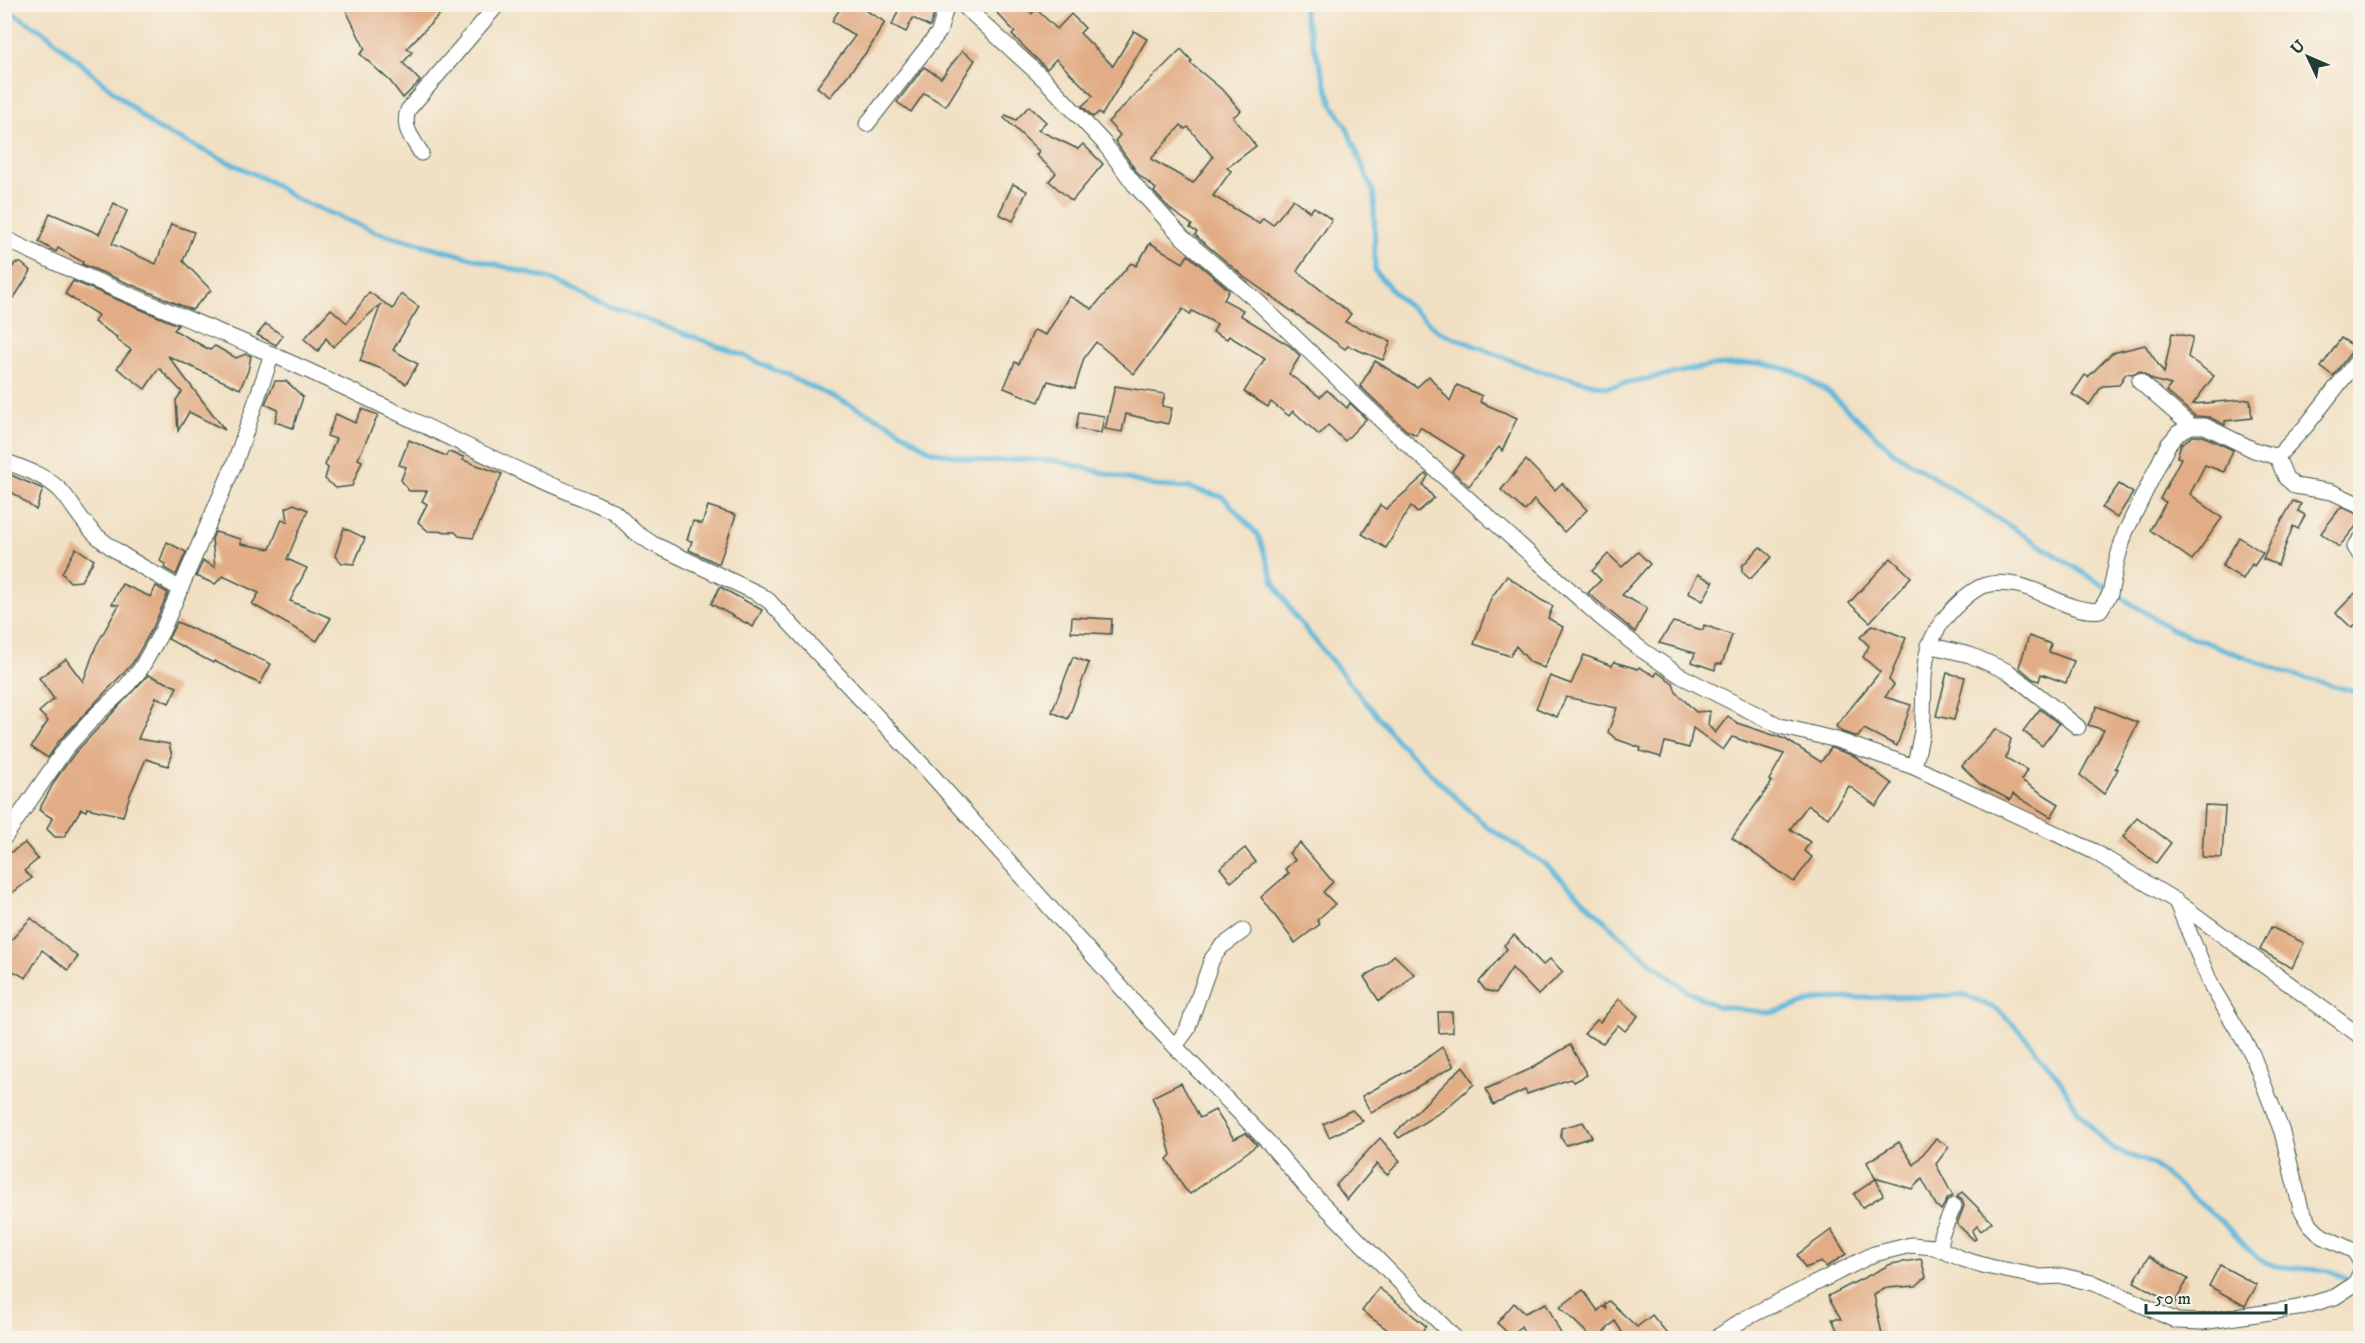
<svg xmlns="http://www.w3.org/2000/svg" width="2365" height="1343" font-family="'IM FELL DW Pica',serif">
<rect width="100%" height="100%" fill="#f7f3e8"/>
<filter id="ink" filterUnits="userSpaceOnUse"><feTurbulence type="fractalNoise" baseFrequency=".0167" numOctaves="2"/><feDisplacementMap in="SourceGraphic" scale="12" xChannelSelector="R" yChannelSelector="G"/><feConvolveMatrix kernelMatrix="1 2 1 2 8 2 1 2 1" color-interpolation-filters="sRGB"/></filter>
<filter id="wash" filterUnits="userSpaceOnUse"><feTurbulence type="fractalNoise" baseFrequency=".008" numOctaves="4" result="noise"/><feDisplacementMap in="SourceGraphic" scale="24" xChannelSelector="R" yChannelSelector="G"/><feGaussianBlur stdDeviation="1.35" result="paint"/><feColorMatrix in="noise" values="0 0 0 0 0 0 0 0 0 0 0 0 0 0 0 0 0 1.4 0 .05"/><feComposite in="paint" operator="in"/></filter>
<g filter="url(#wash)">
<rect width="100%" height="100%" fill="#f1e0c3"/>
<g fill="none" stroke-linecap="round" stroke-linejoin="round">
<g stroke="#5db8db" stroke-width="5">
<path d="M1305,4L1304,14L1332,104L1346,126L1374,194L1375,271L1399,298L1440,332L1536,370L1607,387L1709,366L1763,363L1794,371L1827,391L1894,452L2171,629L2287,673L2360,693"/>
<path d="M4,10L18,16L48,35L156,128L267,180L296,199L376,232L557,281L606,305L740,354L853,406L888,423L931,451L986,462L1023,459L1057,461L1155,486L1190,488L1223,497L1258,535L1275,584L1293,614L1401,745L1487,827L1548,866L1631,946L1685,989L1716,1006L1770,1013L1823,999L1966,995L1998,1010L2023,1034L2059,1079L2078,1111L2102,1139L2117,1151L2151,1163L2221,1221L2258,1259L2275,1266L2330,1271L2353,1282"/>
</g>
</g>
<g id="blocks">
<g fill="#e2ad86" fill-rule="evenodd">
<path d="M343,4H450L407,48L412,52L403,63L420,81L403,98L390,81L360,54L365,49Z"/>
<path d="M843,4H869L865,10L885,22L869,49L830,97L817,87L855,36L832,21Z"/>
<path d="M886,4H932L936,7L930,27L913,18L906,32L892,25L898,11Z"/>
<path d="M1006,4H1022L1032,14L1036,9L1057,29L1071,14L1085,28L1080,33L1113,66L1134,31L1147,39L1102,115L1099,112L1093,117L1082,106L1093,96L1056,59L1047,69L1012,35L1015,32L997,13Z"/>
<path d="M1181,49L1192,61L1190,63L1225,92L1241,111L1233,117L1256,146L1227,168L1231,171L1213,196L1259,223L1263,218L1273,225L1293,199L1310,212L1314,207L1332,220L1297,271L1351,314L1345,322L1391,341L1383,360L1348,346L1345,349L1244,277L1195,235L1197,232L1190,228L1192,225L1171,210L1154,192L1156,189L1139,175L1115,141L1120,135L1108,122ZM1181,125L1185,129L1188,127L1213,157L1193,183L1151,159Z"/>
<path d="M962,51L975,60L946,106L924,93L911,112L897,102L924,67L941,78Z"/>
<path d="M1029,106L1046,122L1038,130L1078,149L1083,144L1103,164L1072,201L1049,181L1056,173L1036,155L1039,151L1004,118L1006,115L1016,120Z"/>
<path d="M1013,184L1027,191L1013,221L999,214Z"/>
<path d="M114,203L127,211L112,244L156,264L171,224L194,232L183,261L211,290L192,310L82,264L83,262L58,248L56,252L39,242L50,213L99,234Z"/>
<path d="M1150,243L1183,263L1188,255L1229,290L1224,300L1243,310L1240,315L1290,346L1300,356L1289,374L1320,397L1327,390L1347,408L1350,403L1366,419L1345,441L1328,425L1319,435L1293,411L1289,416L1271,402L1268,407L1244,392L1265,358L1229,336L1227,339L1213,332L1217,324L1192,311L1190,314L1183,309L1134,374L1096,342L1084,358L1075,388L1048,381L1039,402L1004,388L1015,362L1019,364L1034,330L1046,335L1069,296L1092,309L1131,263L1136,266Z"/>
<path d="M4,258L13,267L15,263H21L31,271L14,298L4,291Z"/>
<path d="M73,281L178,325L174,330L210,350L215,346L236,358L246,354L251,356L248,371L240,389L168,356L225,430L189,412L178,431L176,400L182,392L159,368L145,389L117,368L131,350L116,339L117,337L94,322L98,315L65,294Z"/>
<path d="M369,292L393,309L401,294L419,307L393,350L418,364L406,384L382,369L360,361L381,304L333,347L326,338L318,351L304,339L331,309L347,323Z"/>
<path d="M266,324L283,336L276,345L257,335Z"/>
<path d="M2172,333L2193,337L2188,357L2214,376L2193,404L2250,399L2252,418L2225,421V425L2209,417L2195,416L2166,391L2171,385L2153,380L2140,371L2132,374L2126,373L2119,385L2102,386L2089,405L2072,394L2085,375L2088,377L2112,353L2145,345L2164,373Z"/>
<path d="M2341,338L2355,347L2333,376L2321,367Z"/>
<path d="M1375,361L1417,387L1429,376L1450,401L1457,385L1482,396L1480,402L1517,418L1502,451L1499,447L1469,486L1452,471L1464,455L1420,427L1416,435L1406,430L1360,386Z"/>
<path d="M275,381H286L303,397L293,428L275,422L278,410L265,404Z"/>
<path d="M1115,386L1165,394L1162,406L1172,408L1168,424L1126,414L1122,432L1105,429Z"/>
<path d="M362,409L378,415L358,459L362,461L352,486L336,488L325,479L328,468L325,465L336,439L327,436L336,414L355,423Z"/>
<path d="M1079,412L1104,416L1101,433L1076,429Z"/>
<path d="M2193,436H2203L2233,450L2224,472L2205,465L2190,494L2222,518L2192,560L2150,530L2166,502L2160,499L2181,458L2177,457L2181,444Z"/>
<path d="M409,440L446,456L448,452L464,457L463,460L502,474L473,538L459,536L455,532L428,531L418,522L427,504L422,501L427,491H409L401,480L406,467L399,465Z"/>
<path d="M1526,460L1555,490L1562,483L1587,510L1564,532L1534,500L1525,511L1501,490Z"/>
<path d="M4,472L43,489L36,510L4,486Z"/>
<path d="M1426,474L1428,476L1423,485L1434,498L1417,513L1411,506L1386,548L1362,534L1380,505L1386,509Z"/>
<path d="M2119,484L2133,493L2117,518L2102,508Z"/>
<path d="M2293,501L2301,504L2298,511L2305,515L2298,529L2293,526L2278,565L2263,559L2271,540Z"/>
<path d="M294,504L308,510L287,559L307,568L290,601L331,618L317,641L252,604L259,593L223,576L215,584L196,576L203,561L215,567L212,539L215,532L241,539V544L270,549L282,519L288,522L286,508Z"/>
<path d="M708,506L736,515L719,564L689,550L692,541L687,540L693,521L702,524Z"/>
<path d="M2341,507L2358,514L2361,520L2339,547L2321,533Z"/>
<path d="M344,528L365,538L354,564L342,563L335,556Z"/>
<path d="M2239,537L2263,553L2254,566L2252,564L2243,579L2222,566Z"/>
<path d="M167,542L186,552L176,575L164,568L166,565L160,561Z"/>
<path d="M1760,547L1772,557L1750,579L1742,572V566Z"/>
<path d="M76,548L94,560L81,581L70,582L62,573Z"/>
<path d="M1638,552L1650,564L1622,595L1647,608L1635,632L1588,593L1601,580L1592,571L1608,554L1622,567Z"/>
<path d="M1891,558L1911,577L1870,622L1849,603Z"/>
<path d="M1698,574L1713,582L1703,601L1688,593Z"/>
<path d="M1507,576L1541,600L1553,606L1548,618L1563,627L1544,668L1530,662L1516,646L1510,656L1474,644L1491,598Z"/>
<path d="M122,584L151,597L156,586L168,593L153,627L132,664L59,741L48,758L31,747L48,721L39,712L54,699L39,678L66,659L83,682L96,646L119,605L112,604Z"/>
<path d="M720,587L762,610L753,627L711,604Z"/>
<path d="M2361,587V618L2352,628L2336,613Z"/>
<path d="M1072,617L1112,619L1111,634L1071,632Z"/>
<path d="M177,622L271,664L260,684L214,661L213,663L168,639Z"/>
<path d="M1673,622L1703,630L1704,625L1732,635L1722,664H1716L1715,670L1692,662L1695,653L1659,643Z"/>
<path d="M1873,625L1906,638L1889,680L1894,685L1885,697L1911,705L1897,746L1864,729L1858,737L1842,732L1836,726L1880,672L1863,657L1869,646L1860,637Z"/>
<path d="M2029,636L2051,644L2049,652L2074,661L2066,683L2041,674L2039,681L2033,679L2019,667Z"/>
<path d="M1584,655L1612,666L1614,662L1638,669L1639,667L1655,676L1657,672L1673,683L1676,692L1696,712L1710,711L1708,725L1715,733L1728,716L1737,723L1785,739L1821,762L1831,748L1854,756L1892,784L1876,806L1849,786L1828,818L1808,805L1790,829L1810,842L1804,851L1812,857L1794,882L1732,838L1772,782L1769,780L1784,754L1732,737L1723,750L1693,728L1689,748L1665,742L1661,757L1640,751L1641,748L1616,739L1608,732L1617,708L1566,697L1557,717L1536,708L1550,676L1571,684Z"/>
<path d="M1073,657L1089,663L1068,719L1052,712Z"/>
<path d="M1947,673L1965,677L1954,720L1936,716Z"/>
<path d="M148,675L177,687L169,703L156,697L138,739L169,744L172,756L168,766L146,759L130,795L123,816L87,808L86,811L81,809L64,837H55L47,829L52,818L39,810L56,779L74,754Z"/>
<path d="M2097,706L2138,723L2115,768L2118,769L2104,794L2080,775L2104,730L2088,725Z"/>
<path d="M2040,709L2059,724L2042,746L2023,731Z"/>
<path d="M1996,729L2011,739L2006,758L2027,770L2021,780L2059,804L2051,817L2013,794L2010,800L1980,784L1962,766Z"/>
<path d="M2205,805L2225,806L2222,858L2202,857Z"/>
<path d="M2137,817L2171,843L2156,863L2123,837Z"/>
<path d="M25,843L38,859L24,871L32,878L4,899V857Z"/>
<path d="M1300,843L1333,882L1323,892L1335,904L1317,920L1320,924L1295,943L1261,897L1289,873L1285,869L1295,860L1289,853Z"/>
<path d="M1245,848L1256,862L1231,882L1220,868Z"/>
<path d="M31,918L78,957L68,970L42,950L26,978L4,966V948Z"/>
<path d="M2271,927L2304,943L2292,968L2260,950Z"/>
<path d="M1514,935L1543,965L1550,959L1563,972L1538,995L1512,968L1496,993L1485,990L1479,982L1507,949L1504,945Z"/>
<path d="M1394,955L1414,974L1401,987L1379,1001L1364,977L1386,963Z"/>
<path d="M1619,999L1638,1016L1625,1031L1618,1025L1603,1043L1584,1034L1597,1020L1600,1022Z"/>
<path d="M1438,1012H1452L1453,1032L1439,1033Z"/>
<path d="M1570,1045L1587,1075L1574,1082L1570,1079L1527,1094L1525,1090L1493,1105L1486,1089L1528,1070Z"/>
<path d="M1442,1047L1454,1066L1371,1113L1362,1096L1416,1066Z"/>
<path d="M1463,1066L1474,1084L1444,1110L1399,1138L1395,1133Z"/>
<path d="M1181,1083L1200,1118L1215,1110L1234,1139L1246,1133L1257,1145L1190,1194L1184,1188L1167,1159L1171,1155L1161,1117L1152,1097Z"/>
<path d="M1352,1110L1363,1121L1329,1137L1323,1124Z"/>
<path d="M1583,1122L1592,1137L1566,1145L1561,1138V1128Z"/>
<path d="M1380,1138L1400,1161L1387,1175L1377,1164L1347,1200L1336,1185Z"/>
<path d="M1936,1138L1949,1147L1936,1164L1953,1196L1948,1198L1941,1210L1936,1205L1922,1179L1912,1189L1875,1178L1867,1162L1899,1142L1914,1165Z"/>
<path d="M1876,1179L1883,1195L1862,1208L1854,1194Z"/>
<path d="M1962,1192L1992,1222L1981,1231L1977,1226L1972,1231L1976,1239L1974,1240L1957,1224L1964,1206L1962,1200L1957,1197Z"/>
<path d="M1831,1230L1846,1254L1826,1267L1821,1262L1805,1268L1797,1255Z"/>
<path d="M2149,1256L2188,1279L2174,1304L2134,1282Z"/>
<path d="M1921,1259L1926,1277L1916,1286L1886,1288L1874,1295L1882,1334L1866,1335L1867,1338H1841L1832,1319H1841L1828,1296L1891,1264Z"/>
<path d="M2220,1265L2257,1285L2245,1306L2209,1286Z"/>
<path d="M1379,1288L1426,1326L1417,1338H1399L1362,1311Z"/>
<path d="M1583,1290L1598,1311L1603,1306L1606,1309L1605,1304L1609,1301L1637,1327L1652,1315L1671,1338H1624L1625,1337L1615,1321L1598,1338H1592L1560,1307Z"/>
<path d="M1514,1303L1525,1313L1546,1303L1563,1338H1527L1521,1326L1513,1335L1509,1334L1497,1323Z"/>
</g>
</g>
</g>
<g filter="url(#ink)">
<use href="#blocks" fill-opacity="0" stroke="#3e5549" stroke-width="1.5"/>
<g fill="none" stroke-linecap="round" stroke-linejoin="round">
<defs>
<g id="street">
<path d="M962,4L1046,81L1104,143L1134,184L1183,238L1258,302L1386,425L1600,617L1642,650L1681,676L1780,726L1837,740L1914,767L2093,851L2176,901L2360,1036"/>
<path d="M867,124L939,32L947,4"/>
<path d="M421,153C412,137 402,129 408,110L498,4"/>
<path d="M4,238C91,282 182,315 271,354C381,402 486,459 597,504L614,512L635,532L653,544L759,594L769,601L929,772L1161,1032L1269,1143L1307,1188L1455,1338"/>
<path d="M2139,381L2191,426"/>
<path d="M2277,457L2286,478L2295,486L2332,492L2360,505"/>
<path d="M4,461C25,469 47,476 62,492C74,506 82,523 97,536C121,557 153,572 180,589"/>
<path d="M2360,540L2355,547L2360,555"/>
<path d="M1928,645L1970,655L2009,672L2078,727"/>
<path d="M1914,767C1917,755 1920,743 1922,731C1927,677 1914,645 1959,603C1977,585 1990,580 2017,585C2044,590 2072,614 2100,610L2110,594L2117,560L2125,533L2168,445L2178,433L2191,426H2205L2254,450L2277,457L2306,426L2360,357"/>
<path d="M4,838L66,748L98,713L122,691L140,670L162,631L236,460L272,354"/>
<path d="M2176,901L2212,987L2252,1054L2282,1132L2301,1209L2310,1224L2322,1236L2354,1251L2360,1261"/>
<path d="M1175,1046L1187,1030L1212,959L1221,947L1243,931"/>
<path d="M1941,1250V1235L1954,1206"/>
<path d="M1716,1338L1744,1319L1874,1254L1911,1245L1934,1247L1965,1260L1990,1267L2040,1277L2063,1276L2096,1284L2177,1321L2202,1322L2298,1308L2335,1297L2355,1284L2360,1273"/>
</g>
</defs>
<use href="#street" stroke="#3e5549" stroke-width="17"/>
<use href="#street" stroke="#fff" stroke-width="15"/>
</g>
</g>
<rect width="2365" height="1343" fill="none" stroke="#f7f3e8" stroke-width="24"/>
<g transform="translate(2308 57) rotate(314)" stroke="#f7f3e8" stroke-width="4.5" paint-order="stroke">
<path d="M0-4.5L10 22L0 15L-10 22Z" fill="#1f3d34"/>
<text y="-9" font-size="16" font-weight="bold" text-anchor="middle" fill="#1f3d34">U</text>
</g>
<path d="M2146 1304v9h140v-9" fill="none" stroke="#1f3d34" stroke-width="3"/>
<text x="2155" y="1304" font-size="18" fill="#1f3d34" stroke="#f7f3e8" stroke-width="4.5" paint-order="stroke">50 m</text>
</svg>
